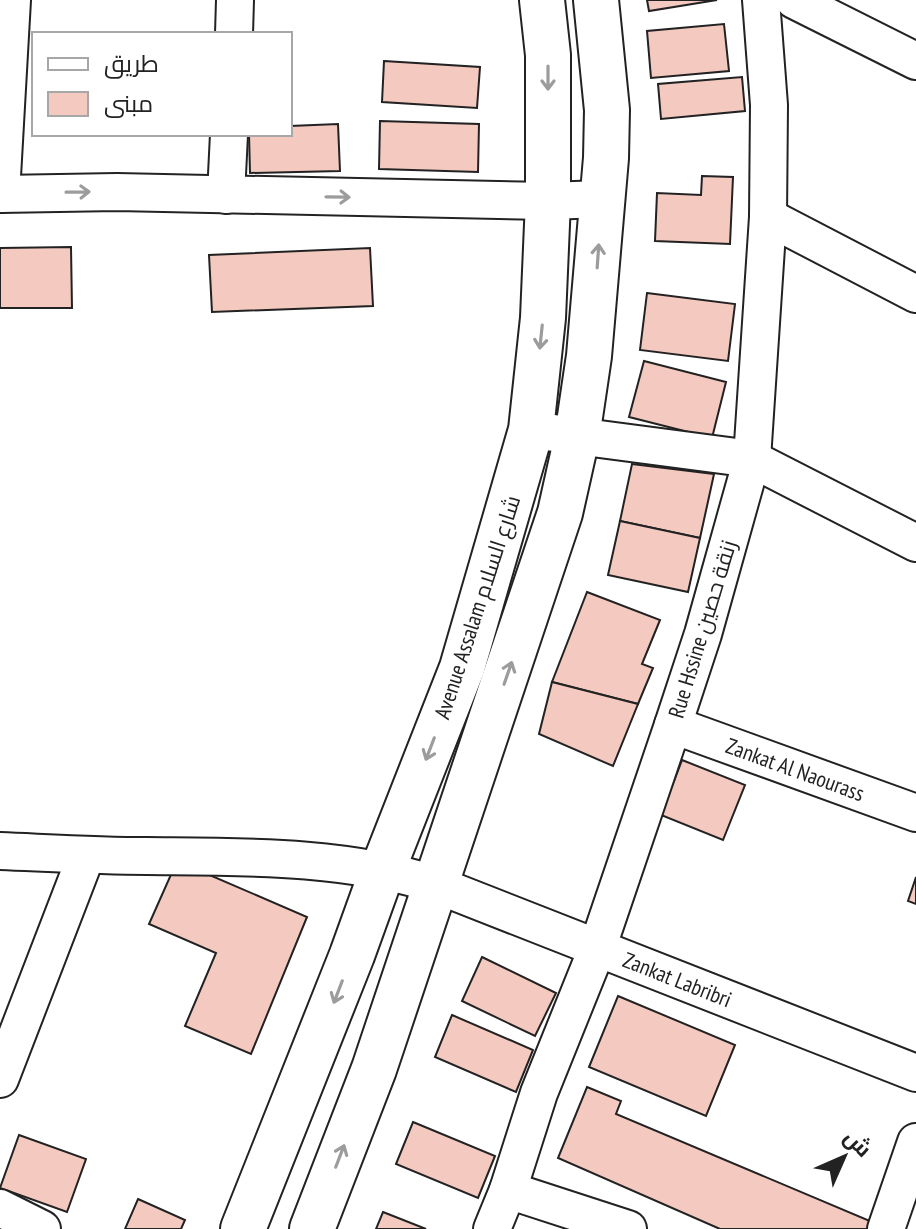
<svg xmlns="http://www.w3.org/2000/svg" width="916" height="1229" font-family="'PT Sans Narrow',Cairo,sans-serif">
<rect width="100%" height="100%" fill="#fff"/>
<g fill="#f3c9c0" stroke="#222" stroke-width="2">
<path d="M647,0H717L649,11Z"/>
<path d="M724,24L729,71L651,78L647,31Z"/>
<path d="M384,61L480,67L477,108L382,102Z"/>
<path d="M742,77L745,111L661,119L658,84Z"/>
<path d="M380,121L479,124L478,172L379,169Z"/>
<path d="M338,124L340,171L250,173L249,134H290V126Z"/>
<path d="M702,176L733,177L730,244L655,241L657,193L701,195Z"/>
<path d="M71,247L72,308H0V248Z"/>
<path d="M370,248L373,306L212,312L209,255Z"/>
<path d="M647,293L735,304L728,361L640,350Z"/>
<path d="M644,361L726,382L712,438L629,417Z"/>
<path d="M632,464L714,474L700,538L620,521Z"/>
<path d="M620,521L700,538L688,592L608,575Z"/>
<path d="M587,592L660,620L642,664L653,668L638,704L552,682Z"/>
<path d="M552,682L638,704L613,766L539,734Z"/>
<path d="M682,760L745,785L723,840L661,815Z"/>
<path d="M177,861L307,917L251,1054L185,1026L216,953L149,924Z"/>
<path d="M916,877V904L908,901Z"/>
<path d="M482,957L556,993L535,1036L462,1001Z"/>
<path d="M618,996L735,1045L706,1116L589,1067Z"/>
<path d="M452,1015L533,1050L516,1092L435,1057Z"/>
<path d="M587,1087L621,1101L616,1114L877,1224L875,1229H720L558,1158Z"/>
<path d="M413,1122L495,1156L478,1198L396,1164Z"/>
<path d="M19,1135L86,1159L67,1212L0,1188Z"/>
<path d="M138,1199L185,1220L181,1229H125Z"/>
<path d="M383,1212L426,1229H376Z"/>
</g>
<g fill="none" stroke-linecap="round" stroke-linejoin="round">
<defs>
<g id="street">
<path d="M794,0L916,61"/>
<path d="M234,34L235,0"/>
<path d="M0,194L117,192L548,201L602,199"/>
<path d="M1,194L12,0"/>
<path d="M226,195L229,134"/>
<path d="M768,217L916,294"/>
<path d="M531,430L752,459L916,543"/>
<path id="s1" d="M673,725L916,813"/>
<path id="s2" d="M0,851C49,853 98,856 147,856C243,857 345,855 437,885L916,1073"/>
<path d="M0,1079L86,856"/>
<path d="M508,1190L628,1229"/>
<path d="M0,1208L42,1229"/>
<path d="M492,1229L508,1190L539,1093L597,949L673,725L703,634L752,459L768,217L769,105L761,0"/>
<path d="M886,1229L916,1142"/>
</g>
<g id="secondary">
<path d="M243,1229L352,955L383,869L462,668L531,430L543,318L548,201V55L542,0"/>
<path d="M312,1229L374,1069L560,513L577,437L589,356L606,158L607,110L596,0"/>
</g>
</defs>
<use href="#street" stroke="#222" stroke-width="40"/>
<use href="#secondary" stroke="#222" stroke-width="48"/>
<use href="#street" stroke="#fff" stroke-width="36"/>
<use href="#secondary" stroke="#fff" stroke-width="44"/>
</g>
<defs><path id="oneway-shaft" d="M-6 0H5M1.5-3L5.5 0L1.5 3" fill="none" stroke-width="1.6" stroke-linecap="round" stroke-linejoin="round" transform="scale(2)"/></defs>
<g stroke="#9c9c9c">
<use href="#oneway-shaft" transform="translate(548 78) rotate(90)"/>
<use href="#oneway-shaft" transform="translate(78 192) rotate(-1)"/>
<use href="#oneway-shaft" transform="translate(338 197) rotate(1)"/>
<use href="#oneway-shaft" transform="translate(598 256) rotate(-86)"/>
<use href="#oneway-shaft" transform="translate(541 337) rotate(96)"/>
<use href="#oneway-shaft" transform="translate(508 673) rotate(-71)"/>
<use href="#oneway-shaft" transform="translate(430 749) rotate(111)"/>
<use href="#oneway-shaft" transform="translate(338 992) rotate(111)"/>
<use href="#oneway-shaft" transform="translate(340 1156) rotate(-69)"/>
</g>
<g text-anchor="middle" dominant-baseline="central" stroke-width="6" stroke-linejoin="round" paint-order="stroke">
<g font-size="22" fill="#222" stroke="#fff">
<text transform="translate(477 607) rotate(-72)">Avenue Assalam شارع السلام</text>
<text transform="translate(702 629) rotate(-73)">Rue Hssine زنقة حصين</text>
<text stroke="none"><textPath href="#s1" startOffset="130">Zankat Al Naourass</textPath></text>
<text stroke="none"><textPath href="#s2" startOffset="698">Zankat Labribri</textPath></text>
</g>
</g>
<rect x="32" y="32" width="260" height="104" fill="#ffffff" stroke="#a7a7a7" stroke-width="2"/>
<rect x="48" y="58" width="40" height="12" fill="#ffffff" stroke="#a7a7a7" stroke-width="2"/>
<text x="104" y="72" font-size="24" fill="#222222">طريق</text>
<rect x="48" y="92" width="40" height="24" fill="#f3c9c0" stroke="#a7a7a7" stroke-width="2"/>
<text x="104" y="112" font-size="24" fill="#222222">مبنى</text>
<g transform="translate(844 1157) rotate(45)" stroke="#ffffff" stroke-width="6" paint-order="stroke">
<path d="M0-6L14 30L0 20L-14 30Z" fill="#222222"/>
<text y="-12" font-size="22" font-weight="bold" text-anchor="middle" fill="#222222">ش</text>
</g>
</svg>
